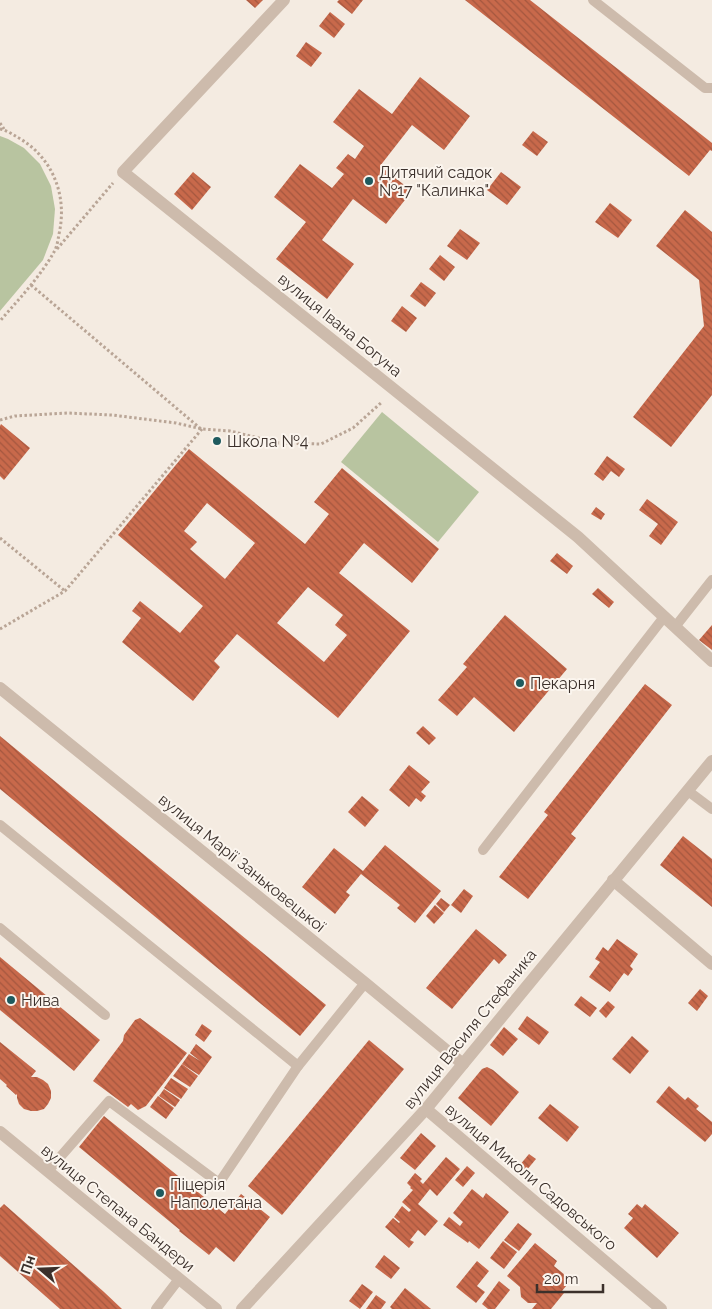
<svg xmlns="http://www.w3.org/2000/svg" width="712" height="1309" font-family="Raleway,sans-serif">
<defs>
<pattern id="building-back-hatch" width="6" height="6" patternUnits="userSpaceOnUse" patternTransform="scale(1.25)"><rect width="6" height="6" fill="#c8694b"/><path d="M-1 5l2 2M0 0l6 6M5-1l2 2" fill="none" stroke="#a4573f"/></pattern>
</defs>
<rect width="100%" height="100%" fill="#f4ebe1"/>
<g fill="#b8c4a0">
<path d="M0,136L8,139L24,148L40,164L51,186L55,209L53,234L43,260L0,311Z"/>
<path d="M382,412L479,492L438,542L341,462Z"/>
</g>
<g fill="url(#building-back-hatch)" fill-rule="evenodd">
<path d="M246,0H263L255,8Z"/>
<path d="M339,0H363L352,14L337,2Z"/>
<path d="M465,0H530L712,143V151L710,150L689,176Z"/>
<path d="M330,12L345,24L334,38L319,26Z"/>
<path d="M306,42L322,53L311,67L296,56Z"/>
<path d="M420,77L470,116L444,150L412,125L380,166L412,191L386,224L353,199L322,240L354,264L327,299L276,259L306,222L274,197L300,164L332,188L344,174L336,168L348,154L355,159L364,146L333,122L359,89L392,114Z"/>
<path d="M533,131L548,142L537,156L522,145Z"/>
<path d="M193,172L211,187L192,210L174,194Z"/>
<path d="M501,172L521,187L507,205L487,190Z"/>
<path d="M610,203L632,220L618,238L595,222Z"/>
<path d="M685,210L712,232V395L671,447L633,417L704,326L699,280L656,246Z"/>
<path d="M460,229L480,243L467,260L447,246Z"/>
<path d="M440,255L455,267L444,281L429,269Z"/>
<path d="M421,282L436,293L425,307L410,296Z"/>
<path d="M402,306L417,318L406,332L391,321Z"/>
<path d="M1,424L30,448L4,480L0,476V426Z"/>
<path d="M189,449L305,544L329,514L314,502L342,468L439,549L412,583L364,543L339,573L410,631L338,718L237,634L214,661L220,667L193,701L122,642L141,618L132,611L140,601L180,633L203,606L118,535ZM207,503L255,543L225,579L190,549L197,542L184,531ZM308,587L343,615L335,625L347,635L324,662L277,623Z"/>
<path d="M607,456L625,469L619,477L611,471L603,481L594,474Z"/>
<path d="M647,499L678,522L661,545L649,536L658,524L639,510Z"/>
<path d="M596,507L605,514L601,520L591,514Z"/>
<path d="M557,553L573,566L567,574L550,561Z"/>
<path d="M598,588L614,602L609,608L592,594Z"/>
<path d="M505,615L567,669L514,732L474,697L457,716L438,700L467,667L463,664Z"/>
<path d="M712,625V650L699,640Z"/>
<path d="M645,684L672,705L571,834L576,838L528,899L499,877L548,815L544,812Z"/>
<path d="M423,726L436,738L429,745L416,733Z"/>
<path d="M0,736L326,1005L300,1036L0,789Z"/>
<path d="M409,765L430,782L421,792L426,796L421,802L416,798L409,807L389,790Z"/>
<path d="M362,796L379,810L365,827L348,812Z"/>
<path d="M683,836L712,859V907L660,865Z"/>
<path d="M385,845L441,891L415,923L397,908L400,905L361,874L346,892L350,895L335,914L302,887L334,848L363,871Z"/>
<path d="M464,889L473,896L461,913L451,905Z"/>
<path d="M441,898L450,905L444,912L436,904Z"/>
<path d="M435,905L444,913L434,924L426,916Z"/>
<path d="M476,929L507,955L499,964L494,959L452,1009L426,988Z"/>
<path d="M617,939L638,954L630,966L633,969L628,976L624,973L610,992L589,977L600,962L595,959L603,947L608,951Z"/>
<path d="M0,957L100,1040L74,1071L0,1010Z"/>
<path d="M700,989L708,996L697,1011L688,1003Z"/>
<path d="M581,996L597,1008L590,1017L574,1005Z"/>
<path d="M608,1001L615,1007L606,1018L599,1011Z"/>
<path d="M527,1016L549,1032L539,1045L518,1029Z"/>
<path d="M140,1018L187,1053L146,1106L138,1110L131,1104L128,1107L93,1081L123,1041L124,1035L135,1020Z"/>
<path d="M202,1024L212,1031L204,1042L195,1035Z"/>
<path d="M504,1027L518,1039L503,1056L490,1045Z"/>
<path d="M632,1036L649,1051L630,1074L612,1059Z"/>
<path d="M369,1040L404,1069L282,1215L248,1186Z"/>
<path d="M0,1042L36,1071L31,1077H37L43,1080L48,1084L51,1091V1098L48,1104L44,1109L37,1111H31L24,1109L19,1104L17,1098V1094L16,1095L6,1086L7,1085L0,1079Z"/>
<path d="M196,1044L212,1057L199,1075L182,1064L189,1054L200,1061L190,1053Z"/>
<path d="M182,1064L198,1076L190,1087L173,1076Z"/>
<path d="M487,1067L493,1070L519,1092L491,1126L458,1098L482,1069Z"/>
<path d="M171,1078L188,1089L181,1099L164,1088Z"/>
<path d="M669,1086L685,1100L688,1097L699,1106L696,1109L712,1122V1134L705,1142L656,1102Z"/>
<path d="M164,1089L180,1100L175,1107L159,1096Z"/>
<path d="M158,1096L174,1108L166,1119L150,1107Z"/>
<path d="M550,1104L579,1127L567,1142L538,1118Z"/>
<path d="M104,1116L225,1214L241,1194L270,1217L234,1262L216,1247L209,1255L179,1231L180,1230L79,1147Z"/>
<path d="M421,1133L436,1146L415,1170L400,1158Z"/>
<path d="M529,1154L536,1159L526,1171L519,1166Z"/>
<path d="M446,1157L460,1169L437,1196L430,1189L418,1204L438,1221L425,1236L418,1230L410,1240L414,1242L409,1248L385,1227L393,1218L399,1223L400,1222L394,1217L402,1206L409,1212L411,1210L402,1202L413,1190L410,1188L411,1187L407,1183L415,1173L422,1179L420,1181L423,1184Z"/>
<path d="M467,1166L475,1173L463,1187L455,1180Z"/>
<path d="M472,1189L483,1198L486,1193L509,1212L479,1249L469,1241L468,1243L443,1225L449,1217L460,1226L463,1222L453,1213Z"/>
<path d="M4,1204L104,1292L122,1309H60L0,1256V1208Z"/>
<path d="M637,1204L642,1208L645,1204L679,1233L657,1258L624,1228L633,1218L628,1214Z"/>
<path d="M518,1223L532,1234L519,1251L504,1240Z"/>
<path d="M503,1241L517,1252L504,1269L490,1258Z"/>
<path d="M535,1243L557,1261L554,1266L571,1280L562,1291L564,1293L551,1309H532L537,1303H528L521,1297L520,1287L507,1276Z"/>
<path d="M384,1255L400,1268L391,1279L375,1267Z"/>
<path d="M477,1261L489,1271L477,1286L485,1292L476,1303L456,1287Z"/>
<path d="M499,1281L510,1290L495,1309H488L482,1304Z"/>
<path d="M362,1284L373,1292L360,1309L349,1301Z"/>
<path d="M405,1288L431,1309H392L390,1307Z"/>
<path d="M376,1295L386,1302L381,1309H366Z"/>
</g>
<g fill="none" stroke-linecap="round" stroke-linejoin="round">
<g stroke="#b9a596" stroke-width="3" stroke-dasharray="2.5 2.5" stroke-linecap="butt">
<path d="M0,123L4,129"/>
<path d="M0,129C6,130 12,134 17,137C52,156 68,195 59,234C58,240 57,247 54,252C40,277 19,299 0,321"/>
<path d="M57,249L113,183"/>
<path d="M31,285L201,429"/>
<path d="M0,420L15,416L67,413L112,415L176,423L202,429L230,431L279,443L321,444L353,428L382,402"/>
<path d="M0,538L65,591"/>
<path d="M0,629L65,591L202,429"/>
</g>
<g stroke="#cdbbac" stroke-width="10">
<path d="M593,0L705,88H712"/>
<path d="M675,627L712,580"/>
<path d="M688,791L712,809"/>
<path d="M0,825L298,1066L365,983"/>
<path d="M483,850L664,617"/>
<path d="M0,928L105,1015"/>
<path d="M48,1171L109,1101L219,1183L298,1066"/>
<path d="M156,1309L179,1279"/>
</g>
<g stroke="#cdbbac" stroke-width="12">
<path d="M284,0L123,172L578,537L712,661"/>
<path d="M0,688L365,983L463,1064"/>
<path d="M613,880L712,964"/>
<path d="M426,1109L661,1309"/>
<path d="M242,1309L426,1109L712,761"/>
</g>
<path stroke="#cdbbac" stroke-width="12" d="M0,1132L216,1309"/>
</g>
<g fill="#1f5a5e" stroke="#fbf5ee" stroke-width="2">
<circle cx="369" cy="181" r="5"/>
<circle cx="217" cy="441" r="5"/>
<circle cx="520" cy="683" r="5"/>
<circle cx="11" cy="1000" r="5"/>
<circle cx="160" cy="1193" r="5"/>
</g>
<g text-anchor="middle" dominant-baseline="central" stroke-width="4" stroke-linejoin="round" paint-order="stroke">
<g font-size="16" fill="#3b302b" stroke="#fbf5ee" text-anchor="start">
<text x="379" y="172">Дитячий садок<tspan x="379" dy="18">№17 "Калинка"</tspan></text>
<text x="227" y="441">Школа №4</text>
<text x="530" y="683">Пекарня</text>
<text x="21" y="1000">Нива</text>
<text x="170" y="1184">Піцерія<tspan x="170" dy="18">Наполетана</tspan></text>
</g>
<g font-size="16" fill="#3b302b" stroke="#fbf5ee">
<text transform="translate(340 325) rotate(39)">вулиця Івана Богуна</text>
<text transform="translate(242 863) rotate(39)">вулиця Марії Заньковецької</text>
<text transform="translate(470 1029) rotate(-51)">вулиця Василя Стефаника</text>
<text transform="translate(531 1177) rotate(40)">вулиця Миколи Садовського</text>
<text transform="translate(118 1208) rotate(39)">вулиця Степана Бандери</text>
</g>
</g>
<g transform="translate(40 1269) rotate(289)" stroke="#fbf5ee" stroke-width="4" paint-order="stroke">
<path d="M0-4L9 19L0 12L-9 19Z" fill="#3b302b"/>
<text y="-8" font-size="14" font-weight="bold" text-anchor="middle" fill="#3b302b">Пн</text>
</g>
<path d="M537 1284v8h66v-8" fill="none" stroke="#3b302b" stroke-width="2.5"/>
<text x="544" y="1284" font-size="15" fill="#3b302b" stroke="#fbf5ee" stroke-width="4" paint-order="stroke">20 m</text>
</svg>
